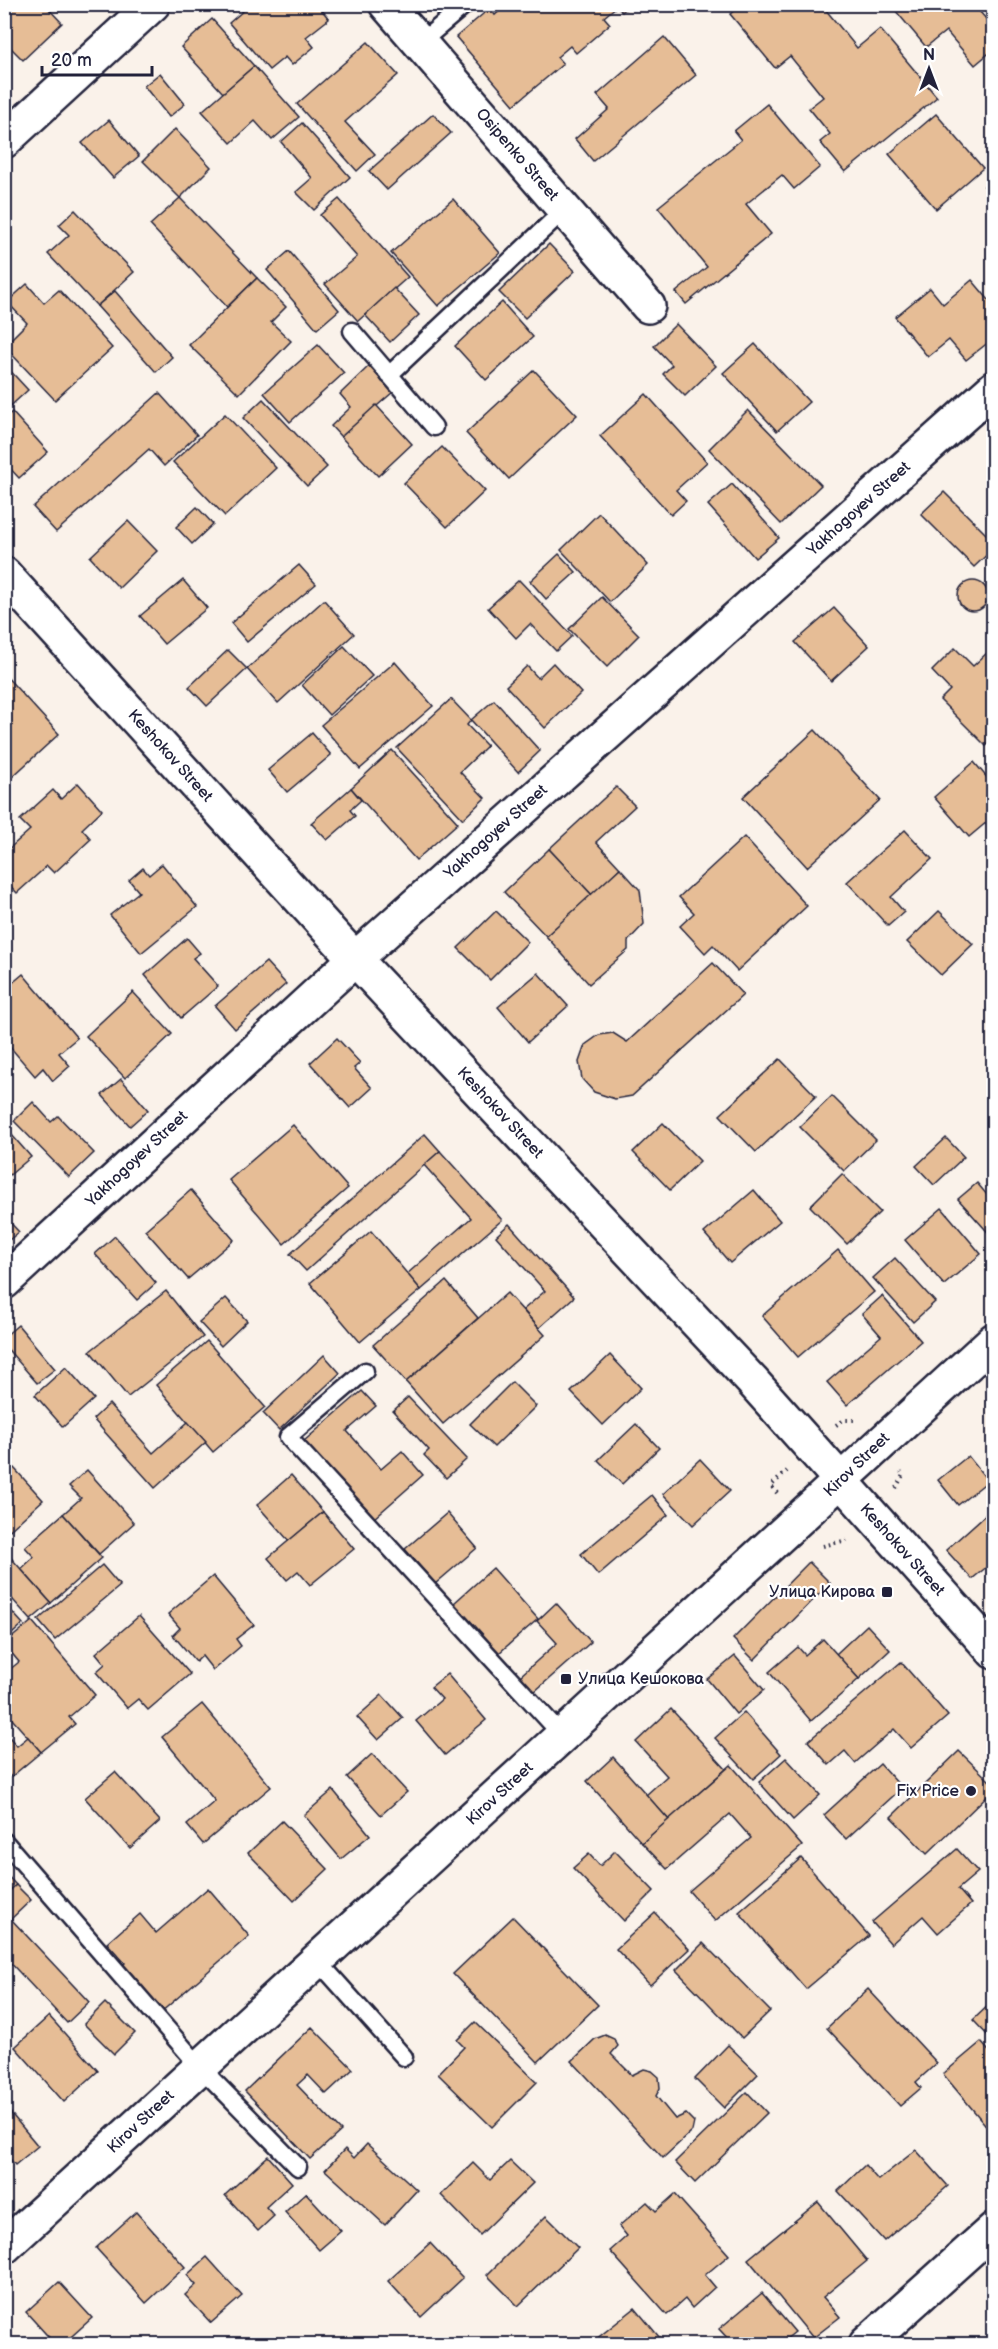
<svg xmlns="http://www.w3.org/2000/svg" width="998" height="2349" font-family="'Balsamiq Sans',sans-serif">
<rect width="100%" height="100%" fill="#faf2ea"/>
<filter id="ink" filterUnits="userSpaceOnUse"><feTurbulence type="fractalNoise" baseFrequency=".0167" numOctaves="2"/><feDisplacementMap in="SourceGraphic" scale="12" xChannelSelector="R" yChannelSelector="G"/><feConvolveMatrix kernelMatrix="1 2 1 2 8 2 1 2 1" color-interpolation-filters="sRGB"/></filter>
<g filter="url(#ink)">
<g fill="#e6bd96" stroke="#22223b" stroke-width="1.5">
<path d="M4,4H44L62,23L23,60L4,41Z"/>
<path d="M251,4H317L329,19L306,37L314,47L292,65L285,57L269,70L229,23Z"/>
<path d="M507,4H631L622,12L617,6L604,17L610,24L576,53L570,46L557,57L563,64L514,105L456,37L490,8L495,15Z"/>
<path d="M742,4H821L857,48L880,29L937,97L845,172L820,142L830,134L809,108L823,97L790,56L775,68L730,14Z"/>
<path d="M890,4H973L994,28V49L975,65L946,31L926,47Z"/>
<path d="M212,19L254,66L223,93L181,47Z"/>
<path d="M664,37L696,75L593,161L575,139L609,109L597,95Z"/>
<path d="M368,42L398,75L345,122L375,154L357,171L297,104Z"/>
<path d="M254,66L299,117L272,140L255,121L231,143L202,111Z"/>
<path d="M160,73L185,104L169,117L144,86Z"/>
<path d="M767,104L820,167L794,189L782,175L746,204L771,234L686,304L676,292L707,267L658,207L741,140L734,131Z"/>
<path d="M433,114L451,133L387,190L369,171Z"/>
<path d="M936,114L983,168L936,209L889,154Z"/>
<path d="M109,120L139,156L113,178L82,143Z"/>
<path d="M302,123L350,177L314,210L296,192L312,178L281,142Z"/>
<path d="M175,129L211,167L180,198L143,161Z"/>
<path d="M994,178V197L984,186Z"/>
<path d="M180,198L257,278L227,307L150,225Z"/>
<path d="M339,199L408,277L358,321L325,284L357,257L320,215Z"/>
<path d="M453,199L500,253L438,306L391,253Z"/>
<path d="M75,210L134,272L97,306L48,254L69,235L59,225Z"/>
<path d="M549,244L575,271L525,318L499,292Z"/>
<path d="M289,251L339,310L317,329L267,270Z"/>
<path d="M257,278L286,307L271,322L291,341L239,394L189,345Z"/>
<path d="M972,280L994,306V338L966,360L949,340L928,357L895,317L930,288L943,304Z"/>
<path d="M27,284L44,303L59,290L112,348L55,400L4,346L27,323L7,302Z"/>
<path d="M394,288L419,315L390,342L365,315Z"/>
<path d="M115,291L172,357L156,372L97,306Z"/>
<path d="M502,302L533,337L486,380L455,346Z"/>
<path d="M676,324L716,366L685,396L663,374L672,365L654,346Z"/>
<path d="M755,344L809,402L777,431L723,373Z"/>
<path d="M318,345L344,373L290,422L264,393Z"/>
<path d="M4,364L28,390L4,412Z"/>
<path d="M369,366L393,392L341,437L331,426L351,407L340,394Z"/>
<path d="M534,370L577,415L509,479L466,433Z"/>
<path d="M159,393L197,435L164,466L149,449L56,532L33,507Z"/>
<path d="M646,394L707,462L676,490L686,501L671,515L600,436Z"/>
<path d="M263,399L327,467L307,486L243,418Z"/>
<path d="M376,405L412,444L378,476L341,437Z"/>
<path d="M748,410L821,485L781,524L709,449Z"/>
<path d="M12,412L48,452L19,478L4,462V419Z"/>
<path d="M225,414L276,468L225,516L173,462Z"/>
<path d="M442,447L485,491L447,527L404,483Z"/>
<path d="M732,484L779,538L755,558L708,505Z"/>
<path d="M944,492L994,542V548L974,567L921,514Z"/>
<path d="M197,507L213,524L192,544L176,527Z"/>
<path d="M599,513L648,565L610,602L561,550Z"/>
<path d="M128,521L157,551L119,588L90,557Z"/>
<path d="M559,554L576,572L546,599L530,581Z"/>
<path d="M299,565L316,584L247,642L231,623Z"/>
<path d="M183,580L207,608L164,644L140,616Z"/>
<path d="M519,580L572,636L556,651L530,624L516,638L488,608Z"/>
<circle cx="973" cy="596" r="15"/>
<path d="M602,597L639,635L607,667L569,629Z"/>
<path d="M324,600L354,634L278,703L247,669Z"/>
<path d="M834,608L869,646L831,681L795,642Z"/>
<path d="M344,646L372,676L329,715L302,685Z"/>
<path d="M955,648L973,666L988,652L994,658V738L986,746L940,700L950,690L932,671Z"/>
<path d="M228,650L247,669L207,706L189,687Z"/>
<path d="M395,662L433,706L360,769L321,725Z"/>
<path d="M553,663L581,693L545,728L506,686L527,666L538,678Z"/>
<path d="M4,674L59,734L11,778L4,770Z"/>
<path d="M451,699L471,720L467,725L487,746L460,772L485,798L463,819L397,748Z"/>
<path d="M494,700L540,751L518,772L471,720Z"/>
<path d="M815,730L880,800L807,867L743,797Z"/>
<path d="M312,733L331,755L287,792L268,770Z"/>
<path d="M392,750L458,823L416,860L351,788Z"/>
<path d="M974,762L994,786V816L969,837L934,797Z"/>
<path d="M78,783L102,810L82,829L91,839L54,873L47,866L17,893L4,879V853L30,830L20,820L53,790L61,799Z"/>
<path d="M616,787L635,806L596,842L620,868L592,895L549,849Z"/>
<path d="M351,788L361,800L350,810L355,816L327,840L311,823Z"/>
<path d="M905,830L932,859L891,897L904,912L888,926L847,882Z"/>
<path d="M744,837L807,906L737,971L713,945L705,953L680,926L694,913L679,897Z"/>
<path d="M549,849L592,895L546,936L504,892Z"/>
<path d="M162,864L197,907L141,953L110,915L139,892L129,880L143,868L149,875Z"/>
<path d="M620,868L640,890L644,924L628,941V950L589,984L546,936Z"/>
<path d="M496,911L528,942L490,980L458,948Z"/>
<path d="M939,911L973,944L941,975L907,942Z"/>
<path d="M187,938L200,953L193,958L218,986L181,1018L145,975Z"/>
<path d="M266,962L286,984L235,1029L215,1006Z"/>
<path d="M713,963L743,995L632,1096L615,1099L594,1092L582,1079L579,1062L585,1045L599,1035L613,1033L627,1042Z"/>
<path d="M538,973L568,1006L528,1042L498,1007Z"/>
<path d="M23,974L77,1038L59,1053L70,1066L53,1081L43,1068L35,1076L4,1040V990Z"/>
<path d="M133,992L172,1034L125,1078L86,1036Z"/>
<path d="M337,1038L360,1063L354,1068L372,1088L350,1108L310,1063Z"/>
<path d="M780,1059L816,1096L756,1152L720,1115Z"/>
<path d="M121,1079L148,1110L130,1126L102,1095Z"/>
<path d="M832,1096L876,1140L844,1171L800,1127Z"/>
<path d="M33,1102L51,1122L58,1116L94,1153L69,1177L14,1121Z"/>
<path d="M663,1123L700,1161L670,1190L633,1152Z"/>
<path d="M293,1125L348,1188L284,1244L229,1180Z"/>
<path d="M4,1126L31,1157L4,1180Z"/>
<path d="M425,1134L440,1151L306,1271L290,1254Z"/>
<path d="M946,1138L964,1157L934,1185L916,1166Z"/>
<path d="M440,1151L502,1220L421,1290L407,1274L471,1218L424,1165Z"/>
<path d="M842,1174L880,1212L847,1244L810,1206Z"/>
<path d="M977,1183L988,1196L994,1191V1239L958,1199Z"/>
<path d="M191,1190L234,1240L188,1279L145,1230Z"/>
<path d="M754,1190L780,1221L730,1263L704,1233Z"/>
<path d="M942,1208L981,1254L944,1285L905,1240Z"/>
<path d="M4,1216L19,1232L4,1244Z"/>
<path d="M509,1224L574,1297L539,1328L523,1310L545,1291L496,1236Z"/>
<path d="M371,1231L421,1290L360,1342L310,1283Z"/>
<path d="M115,1236L156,1283L137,1300L95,1254Z"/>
<path d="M838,1250L874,1292L798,1357L762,1316Z"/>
<path d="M895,1258L935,1302L913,1322L873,1278Z"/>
<path d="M446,1281L478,1318L406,1382L373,1345Z"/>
<path d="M166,1291L203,1337L128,1397L90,1351Z"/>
<path d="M507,1293L545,1335L443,1424L406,1382Z"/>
<path d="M882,1296L921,1341L847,1405L827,1382L881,1336L862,1314Z"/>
<path d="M226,1298L247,1321L221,1346L199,1322Z"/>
<path d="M18,1325L55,1369L37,1383L4,1345V1337Z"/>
<path d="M207,1341L265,1407L213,1452L156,1385Z"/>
<path d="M324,1355L340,1373L279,1430L263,1413Z"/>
<path d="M610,1355L641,1388L603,1425L571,1392Z"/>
<path d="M66,1367L94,1399L63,1427L35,1395Z"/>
<path d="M512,1382L536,1406L494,1447L470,1424Z"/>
<path d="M362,1391L376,1406L347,1431L381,1469L402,1451L423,1475L373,1519L304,1441Z"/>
<path d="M408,1397L467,1459L446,1478L424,1455L429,1450L393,1411Z"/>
<path d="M109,1404L153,1453L188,1422L206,1442L155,1488L93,1419Z"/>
<path d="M636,1424L659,1448L622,1484L598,1460Z"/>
<path d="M968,1456L988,1481L958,1505L938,1480Z"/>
<path d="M4,1457L43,1500L10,1530L4,1523Z"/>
<path d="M700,1459L730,1491L693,1525L663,1494Z"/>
<path d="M87,1470L134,1523L99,1554L63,1514L81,1498L69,1486Z"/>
<path d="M291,1475L323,1512L289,1541L257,1505Z"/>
<path d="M652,1495L668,1515L598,1575L581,1554Z"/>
<path d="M993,1508L994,1561L972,1579L946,1550Z"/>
<path d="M323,1512L354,1549L310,1585L298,1571L287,1580L268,1558Z"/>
<path d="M447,1513L477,1548L435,1584L405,1549Z"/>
<path d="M63,1514L102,1558L51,1603L21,1569L34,1557L25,1547Z"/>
<path d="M4,1550L51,1603L31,1620L4,1590Z"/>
<path d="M809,1562L830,1583L754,1660L733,1639Z"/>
<path d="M102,1565L120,1586L55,1640L38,1620Z"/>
<path d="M493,1568L538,1619L499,1653L454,1603Z"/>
<path d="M213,1576L254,1625L236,1639L241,1646L213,1670L202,1656L196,1662L173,1635L180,1628L168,1614Z"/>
<path d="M4,1603L23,1624L4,1641Z"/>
<path d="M556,1603L591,1642L534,1692L520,1676L557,1643L537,1621Z"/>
<path d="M139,1616L190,1674L148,1710L138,1699L127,1708L96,1672L105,1664L96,1653Z"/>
<path d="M32,1621L95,1695L69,1717L75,1724L41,1752L4,1710V1674L19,1662L4,1644Z"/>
<path d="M867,1625L890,1650L859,1679L836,1654Z"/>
<path d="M823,1639L859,1679L811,1721L769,1672L798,1647L805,1655Z"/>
<path d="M735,1656L764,1690L736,1714L707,1679Z"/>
<path d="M901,1662L948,1716L911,1748L894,1729L855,1763L845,1751L829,1765L808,1741Z"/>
<path d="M447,1674L486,1720L445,1755L416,1721L442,1699L431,1687Z"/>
<path d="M382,1695L403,1718L378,1740L357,1717Z"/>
<path d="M202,1704L271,1787L203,1844L187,1825L215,1801L162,1737Z"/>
<path d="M671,1709L726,1769L669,1820L646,1795L667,1776L636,1742Z"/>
<path d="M744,1712L781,1754L753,1779L715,1738Z"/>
<path d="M4,1731L17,1746L28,1737L41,1752L11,1777L4,1769Z"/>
<path d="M959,1751L994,1785V1789L927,1854L891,1817Z"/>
<path d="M372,1754L407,1792L381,1815L347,1777Z"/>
<path d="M613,1757L669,1820L642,1843L587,1781Z"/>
<path d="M786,1758L820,1795L793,1820L759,1782Z"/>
<path d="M880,1764L902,1788L846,1839L824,1815Z"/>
<path d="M731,1765L802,1846L715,1921L689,1891L751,1838L730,1814L667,1869L642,1843Z"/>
<path d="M115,1772L160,1821L130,1848L85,1798Z"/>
<path d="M333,1790L370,1835L341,1859L304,1815Z"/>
<path d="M282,1821L328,1869L294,1901L248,1853Z"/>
<path d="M957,1849L978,1872L958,1889L971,1904L938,1933L923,1916L891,1944L872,1922Z"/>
<path d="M615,1851L654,1891L624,1921L573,1868L589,1854L600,1866Z"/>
<path d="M801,1858L869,1936L806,1989L739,1912Z"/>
<path d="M4,1872L16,1885L4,1896Z"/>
<path d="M16,1885L31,1900L11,1919L89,2002L67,2023L4,1956V1896Z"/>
<path d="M208,1888L249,1936L160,2013L120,1968L125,1963L107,1943L140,1914L156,1933Z"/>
<path d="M655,1913L689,1949L650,1985L616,1949Z"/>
<path d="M513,1917L598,2005L538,2062L453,1974Z"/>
<path d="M703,1943L770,2011L742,2038L676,1970Z"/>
<path d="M868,1989L937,2063L916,2082L921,2088L900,2106L827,2028Z"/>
<path d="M994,2000V2041H993L973,2020Z"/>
<path d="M105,2003L135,2033L114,2054L84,2024Z"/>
<path d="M49,2016L98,2071L64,2102L15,2047Z"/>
<path d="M475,2022L537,2082L492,2127L438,2074L464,2047L457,2040Z"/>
<path d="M312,2027L353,2069L326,2094L308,2075L297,2085L341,2131L310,2159L245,2091Z"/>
<path d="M605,2035L614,2039L618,2046L611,2054L632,2075L644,2069L652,2071L659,2077L660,2088L656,2096L675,2119L686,2114L694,2122L692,2131L663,2158L572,2061L595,2039Z"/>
<path d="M981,2042L994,2057V2135L943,2074Z"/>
<path d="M728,2045L758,2074L724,2108L695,2079Z"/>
<path d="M747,2092L767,2113L695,2183L675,2162Z"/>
<path d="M4,2105L38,2146L15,2165L4,2152Z"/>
<path d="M367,2144L417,2190L385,2225L325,2170L345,2149L354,2158Z"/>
<path d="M916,2150L948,2186L884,2241L838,2191L865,2165L878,2180Z"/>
<path d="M268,2156L292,2183L266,2207L274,2216L258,2231L225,2195Z"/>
<path d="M510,2161L533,2183L480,2235L441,2195L473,2163L490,2180Z"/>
<path d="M306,2193L341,2231L319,2250L285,2212Z"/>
<path d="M675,2194L729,2255L705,2275L715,2287L692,2308L685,2299L667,2315L610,2251L627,2236L619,2226L647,2202L656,2211Z"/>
<path d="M818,2202L867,2261L823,2297L840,2317L813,2338L748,2259Z"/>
<path d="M136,2212L185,2267L146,2303L96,2248Z"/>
<path d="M546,2216L578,2248L518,2306L487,2275Z"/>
<path d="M430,2243L463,2278L421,2317L388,2281Z"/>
<path d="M207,2257L242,2296L211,2323L185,2295L196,2285L187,2275Z"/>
<path d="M59,2282L92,2318L63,2344H55L26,2312Z"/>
<path d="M762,2293L795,2332L780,2344H733L719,2329Z"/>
<path d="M635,2308L665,2344H590Z"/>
<path d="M939,2338L946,2344H932Z"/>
</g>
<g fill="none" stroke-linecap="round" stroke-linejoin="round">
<defs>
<g id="lane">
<path d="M420,43L466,4"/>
<path d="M352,331L434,427"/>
<path d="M389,375L564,210"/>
<path d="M365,1371L288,1437L563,1736"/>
<path d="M4,1841L200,2067L298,2167"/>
<path d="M318,1961L404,2057"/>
</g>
<g id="street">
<path d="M386,4L648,306"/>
<path d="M4,1282L355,959L994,388"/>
<path d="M866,2344L994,2229"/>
</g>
<g id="secondary">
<path d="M4,141L153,4"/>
<path d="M4,574L355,959L752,1381L994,1652"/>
<path d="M4,2247L994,1340"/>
</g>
</defs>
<use href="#lane" stroke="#22223b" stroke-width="21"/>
<use href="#street" stroke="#22223b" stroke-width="38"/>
<use href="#secondary" stroke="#22223b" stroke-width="38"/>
<g stroke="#22223b" stroke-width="4" stroke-dasharray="1.5 4.5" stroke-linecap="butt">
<path d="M836,1425L843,1420H854"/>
<path d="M896,1488L903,1475L901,1472"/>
<path d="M777,1493L771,1486L787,1471"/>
<path d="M823,1546L847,1540"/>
</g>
<use href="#lane" stroke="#fff" stroke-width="16"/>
<use href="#street" stroke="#fff" stroke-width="33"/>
<use href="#secondary" stroke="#fff" stroke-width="33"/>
</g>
</g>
<g fill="#22223b" stroke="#fff" stroke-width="2">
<rect x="881" y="1586" width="12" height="12" rx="3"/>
<rect x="560" y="1673" width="12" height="12" rx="3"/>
<circle cx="971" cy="1791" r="6"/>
</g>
<g text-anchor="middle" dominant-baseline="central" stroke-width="4.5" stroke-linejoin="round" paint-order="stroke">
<g font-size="16" fill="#22223b" stroke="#fff">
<text transform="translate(517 155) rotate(49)">Osipenko Street</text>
<text transform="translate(859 509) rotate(-42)">Yakhogoyev Street</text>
<text transform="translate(170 756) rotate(48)">Keshokov Street</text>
<text transform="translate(496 832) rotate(-42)">Yakhogoyev Street</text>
<text transform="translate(500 1113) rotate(47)">Keshokov Street</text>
<text transform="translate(137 1159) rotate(-43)">Yakhogoyev Street</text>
<text transform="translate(857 1465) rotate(-44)">Kirov Street</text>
<text transform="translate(902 1550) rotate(48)">Keshokov Street</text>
<text transform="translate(500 1794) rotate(-43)">Kirov Street</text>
<text transform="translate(141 2122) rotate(-43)">Kirov Street</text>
</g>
<g font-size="16" fill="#22223b" stroke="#fff" text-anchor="end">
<text x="875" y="1592">Улица Кирова</text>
<text x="578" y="1679" text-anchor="start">Улица Кешокова</text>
<text x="959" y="1791">Fix Price</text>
</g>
</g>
<rect width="998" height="2349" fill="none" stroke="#fff" stroke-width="24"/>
<rect x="12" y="12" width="974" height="2325" fill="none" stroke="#22223b" stroke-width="2" filter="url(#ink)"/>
<g transform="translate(929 69)" stroke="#ffffff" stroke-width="4.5" paint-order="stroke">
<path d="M0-4.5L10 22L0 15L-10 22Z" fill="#22223b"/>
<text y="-9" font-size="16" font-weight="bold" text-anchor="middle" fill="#22223b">N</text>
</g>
<path d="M42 66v9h110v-9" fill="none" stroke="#22223b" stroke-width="3"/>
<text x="51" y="66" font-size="18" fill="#22223b" stroke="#ffffff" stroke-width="4.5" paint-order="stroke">20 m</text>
</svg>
